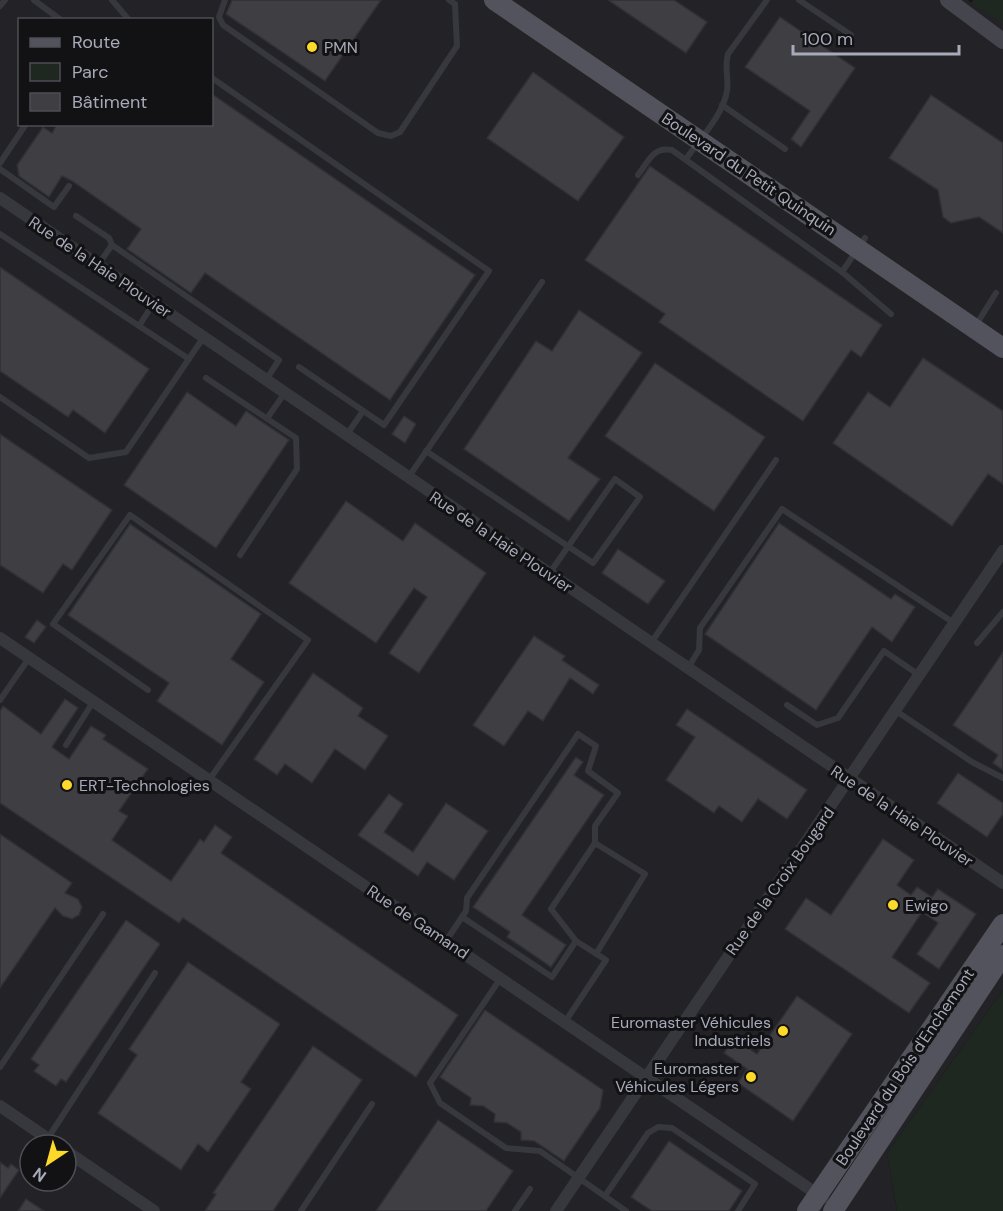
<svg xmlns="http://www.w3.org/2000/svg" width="1003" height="1211" font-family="'DM Sans',sans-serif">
<rect width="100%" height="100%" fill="#171618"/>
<path fill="#232226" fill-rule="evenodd" d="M0,0H968L971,3L974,0H1003V990L887,1153L897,1211H0ZM20,20H212V124H20ZM30,1145H66V1181H30Z"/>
<g fill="#1e2720">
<path d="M974,0H1003V24L971,3Z"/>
<path d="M1003,990V1211H897L887,1153Z"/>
</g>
<g fill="#3e3e43" stroke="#313035" stroke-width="1.5">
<path d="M232,0H381L325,81L226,14Z"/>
<path d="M608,0H674L707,22L686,53Z"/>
<path d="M780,17L855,68L801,147L791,139L810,111L745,67Z"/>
<path d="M533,72L624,137L578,201L487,138Z"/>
<path d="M212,94L475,275L390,400L205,273L191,293L127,249L141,229L72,181L62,176L49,197L19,176L17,165L43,127L52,133L57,124H212Z"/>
<path d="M931,95L1003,143V233L979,217L951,223L943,217L938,190L889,158Z"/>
<path d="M650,166L882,325L861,357L851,350L803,421L659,322L665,314L585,260Z"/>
<path d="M0,267L149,369L105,433L73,410L68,417L0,371Z"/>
<path d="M579,310L642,353L568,458L600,479L569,521L464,449L536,341L552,351Z"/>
<path d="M923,358L1003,411V484L988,474L952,526L833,443L868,392L890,407Z"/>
<path d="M655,363L765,437L714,511L605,436Z"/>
<path d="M187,392L236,426L246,411L289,440L216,548L124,485Z"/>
<path d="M404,416L416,424L405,443L392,434Z"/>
<path d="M0,434L112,510L72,570L63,564L43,593L0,565Z"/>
<path d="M346,501L403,541L415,523L486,573L419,673L389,653L427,597L414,588L376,643L289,583Z"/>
<path d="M779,523L891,599L895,594L915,607L892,642L872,627L816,710L705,634Z"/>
<path d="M130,524L261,614L231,659L264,682L222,745L157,701L169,683L68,615Z"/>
<path d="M618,549L665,581L648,604L602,573Z"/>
<path d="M37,620L46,627L34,643L25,637Z"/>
<path d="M534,636L565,656L562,660L599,685L593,694L570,678L543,721L528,711L504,746L473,725Z"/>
<path d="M1003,652V770L993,763L998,755L953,725Z"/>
<path d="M313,673L363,708L358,716L388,736L365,770L335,749L312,783L285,764L277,775L254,759Z"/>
<path d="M65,699L78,708L52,747L69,759L91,726L106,735L103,739L148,769L119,811L128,816L112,840L171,881L200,839L204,842L215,825L232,837L221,853L458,1015L416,1077L183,918L179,923L0,803V711L3,706L41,734Z"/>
<path d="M687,709L807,790L787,819L758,799L742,822L719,806L714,813L666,780L695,737L676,725Z"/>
<path d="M576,757L583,762L574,775L604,795L522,915L566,945L551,967L507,937L510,932L473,907Z"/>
<path d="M958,773L1003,803V814L987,837L937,803Z"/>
<path d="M389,794L403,804L384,832L413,852L446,803L488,831L454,880L427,862L418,876L358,835Z"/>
<path d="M0,834L72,883L65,893L78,899L82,907L79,915L72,919L63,916L55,908L0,988Z"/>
<path d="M883,839L914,860L897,885L911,895L917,887L932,897L938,889L976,914L939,969L917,954L938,923L922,912L892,957L930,983L909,1013L785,929L806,898L831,915Z"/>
<path d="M126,920L160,944L66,1082L61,1079L56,1086L34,1071L39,1065L31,1059Z"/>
<path d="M188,962L280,1024L241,1082L251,1089L208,1152L198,1144L181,1170L98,1113L137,1055L129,1049Z"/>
<path d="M797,996L852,1034L793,1121L738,1083L747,1069L724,1053L734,1038L757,1054Z"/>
<path d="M485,1010L603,1090L600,1108L564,1161L534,1141L521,1140V1132L507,1123L494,1122L495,1114L483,1106L470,1105L471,1098L440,1077Z"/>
<path d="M313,1046L362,1080L273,1211H205L216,1194L213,1193Z"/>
<path d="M438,1120L513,1171L486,1211H376Z"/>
<path d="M669,1141L742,1191L729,1211H652L631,1197Z"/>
<path d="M0,1162L8,1168L11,1164L19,1170L0,1198Z"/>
<path d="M26,1199L44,1211H18Z"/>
</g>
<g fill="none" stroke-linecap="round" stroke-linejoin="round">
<g stroke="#37373e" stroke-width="6">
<path d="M34,0L61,20"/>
<path d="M112,0L129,20"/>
<path d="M225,0L219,17L223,25L378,133L391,136L400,132L457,46L455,4L449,0"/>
<path d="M799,0L851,35"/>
<path d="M0,6L5,0"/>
<path d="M212,78L489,271L384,425L299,367"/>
<path d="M722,105L785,149"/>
<path d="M686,159C700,139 723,115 727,91C729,78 724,67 728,54L767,0"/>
<path d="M0,163L26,124"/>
<path d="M0,169L54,207L69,186"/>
<path d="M638,175C648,162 653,146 672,150L842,272L891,314"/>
<path d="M76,216L109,238L112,245L279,360L266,380"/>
<path d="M0,234L189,359"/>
<path d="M98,265L112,245"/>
<path d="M842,272L865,238"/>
<path d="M976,325L996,293"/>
<path d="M139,326L153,304"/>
<path d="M206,378L296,438L297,469L240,555"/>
<path d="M0,397L89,458L126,452L203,338"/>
<path d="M268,417L284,394"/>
<path d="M346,436L363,411"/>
<path d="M426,451L593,563L640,497L615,479L549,574"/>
<path d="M408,478L542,282"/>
<path d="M651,643L776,460"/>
<path d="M977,643L1003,612"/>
<path d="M688,668L699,650L700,628L782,509L954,623"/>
<path d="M148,690L53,624L130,515L308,640L209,780"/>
<path d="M0,700L29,658"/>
<path d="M787,705L817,725L838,718L884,651L919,675"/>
<path d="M896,711L972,762L1003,778"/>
<path d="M66,745L93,702"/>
<path d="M462,917L552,977L576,941"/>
<path d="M446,941L466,911L467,898L578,734L596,746L588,771L618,793L595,826V843"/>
<path d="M500,979L430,1083L440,1103L506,1148L540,1151L626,1211"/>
<path d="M565,1022L606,960L576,941L551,909L595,843L645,874L596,954"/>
<path d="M0,1067L103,914"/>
<path d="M48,1138L155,973"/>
<path d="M605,1196L648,1133L658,1127L672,1128L755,1184L738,1211"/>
<path d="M301,1211L372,1104"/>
<path d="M515,1211L530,1189"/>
</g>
<g stroke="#37373e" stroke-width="12">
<path d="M0,198L1003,883"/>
<path d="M0,638L823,1198"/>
<path d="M0,1106L57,1145"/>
<path d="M66,1151L154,1211"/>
<path d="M556,1211L1003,551"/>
</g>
<path stroke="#45454e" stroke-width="16" d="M948,0L1003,41"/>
<g stroke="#53535d" stroke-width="20">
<path d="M494,0L1003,348"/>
<path d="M807,1211L1003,924"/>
<path d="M833,1211L1003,955"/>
</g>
</g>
<g fill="#fdda2a" stroke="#121113" stroke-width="2">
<circle cx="312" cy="47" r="6"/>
<circle cx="67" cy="785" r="6"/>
<circle cx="893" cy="905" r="6"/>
<circle cx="783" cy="1031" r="6"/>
<circle cx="751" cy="1077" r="6"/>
</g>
<g text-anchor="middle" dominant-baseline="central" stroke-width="6" stroke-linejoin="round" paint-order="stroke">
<g font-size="16" fill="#a7aab9" stroke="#121113" text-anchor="start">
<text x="324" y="47">PMN</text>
<text x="79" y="785">ERT-Technologies</text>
<text x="905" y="905">Ewigo</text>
<text x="771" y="1022" text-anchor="end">Euromaster Véhicules<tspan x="771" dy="18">Industriels</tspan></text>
<text x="739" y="1068" text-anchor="end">Euromaster<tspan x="739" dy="18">Véhicules Légers</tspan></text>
</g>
<g font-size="16" fill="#a7aab9" stroke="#121113">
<text transform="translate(749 174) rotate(34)">Boulevard du Petit Quinquin</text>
<text transform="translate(100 267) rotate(34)">Rue de la Haie Plouvier</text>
<text transform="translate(501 542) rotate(34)">Rue de la Haie Plouvier</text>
<text transform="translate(902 816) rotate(34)">Rue de la Haie Plouvier</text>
<text transform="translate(780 881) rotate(-55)">Rue de la Croix Bougard</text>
<text transform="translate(418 922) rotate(34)">Rue de Gamand</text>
<text transform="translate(905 1067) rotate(-56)">Boulevard du Bois d'Enchemont</text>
</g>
</g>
<rect x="18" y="18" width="195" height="108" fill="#121113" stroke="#4e4e55" stroke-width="1.5"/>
<rect x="30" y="38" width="30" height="9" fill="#53535d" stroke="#4e4e55" stroke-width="1.5"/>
<text x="72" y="48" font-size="18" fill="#a7aab9">Route</text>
<rect x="30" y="63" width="30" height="18" fill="#1e2720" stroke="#4e4e55" stroke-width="1.5"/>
<text x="72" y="78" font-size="18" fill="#a7aab9">Parc</text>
<rect x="30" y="93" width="30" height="18" fill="#3e3e43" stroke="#4e4e55" stroke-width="1.5"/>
<text x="72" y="108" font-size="18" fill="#a7aab9">Bâtiment</text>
<g transform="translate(48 1163) rotate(216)"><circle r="28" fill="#121113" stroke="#4e4e55" stroke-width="1.5"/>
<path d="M0-4.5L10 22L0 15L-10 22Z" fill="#fdda2a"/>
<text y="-9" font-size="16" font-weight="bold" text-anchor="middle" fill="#a7aab9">N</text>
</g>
<path d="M793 45v9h166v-9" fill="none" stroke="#a7aab9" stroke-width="3"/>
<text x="802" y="45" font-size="18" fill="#a7aab9" stroke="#121113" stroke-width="4.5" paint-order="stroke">100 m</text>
</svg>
